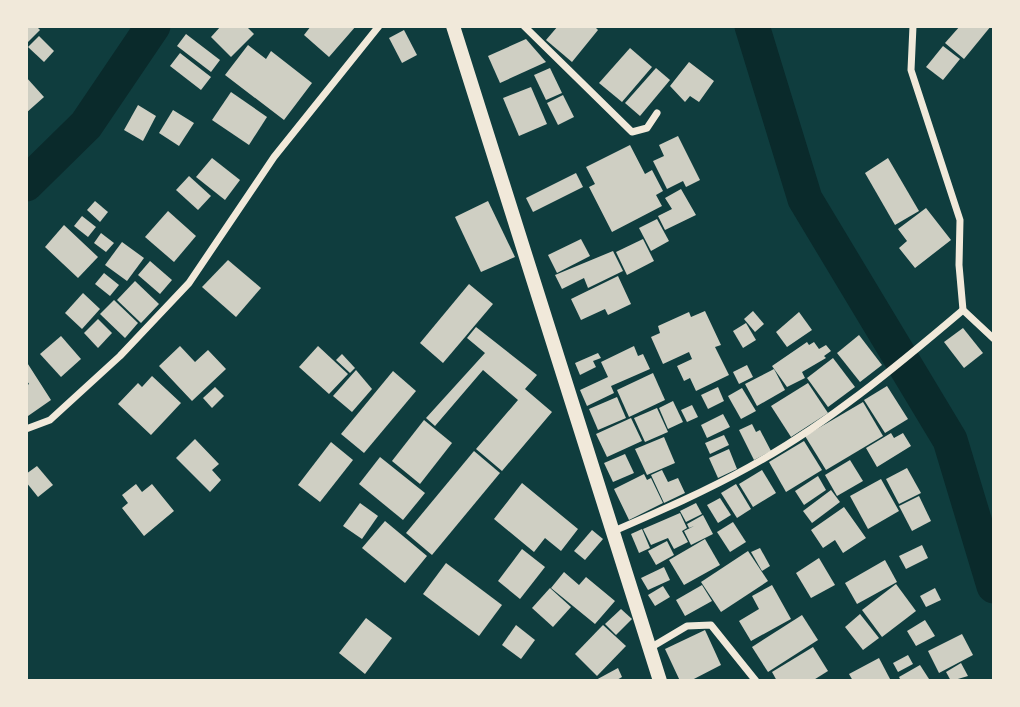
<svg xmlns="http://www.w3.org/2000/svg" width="1020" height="707" font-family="'Work Sans',sans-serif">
<rect width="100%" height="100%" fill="#0f3d3e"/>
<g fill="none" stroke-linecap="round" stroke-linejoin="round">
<g stroke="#0a2a2b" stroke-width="35">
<path d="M752,26L805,199L950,440L994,586"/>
<path d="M26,184L86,125L153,26"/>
</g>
</g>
<g fill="#cfcfc3">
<path d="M26,26H36L40,30L26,44Z"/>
<path d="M221,26H246L254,34L231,57L211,37Z"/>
<path d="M311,26H356L329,57L304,35Z"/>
<path d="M558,26H594L598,30L572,62L546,40Z"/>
<path d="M960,26H991L964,59L945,43Z"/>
<path d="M404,30L417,55L402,63L389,38Z"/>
<path d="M186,34L220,60L211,72L177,46Z"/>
<path d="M39,36L54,51L44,62L28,47Z"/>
<path d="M526,39L546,62L500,83L488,56Z"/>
<path d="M248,45L266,59L271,51L312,83L284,120L225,75Z"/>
<path d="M943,46L960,59L943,80L926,67Z"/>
<path d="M630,48L652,67L622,102L599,83Z"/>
<path d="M180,53L211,77L201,90L170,66Z"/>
<path d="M689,62L714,81L699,102L690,96L685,102L670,86Z"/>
<path d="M550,68L562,93L546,100L534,75Z"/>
<path d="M656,68L670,80L640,116L625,103Z"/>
<path d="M26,77L44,97L26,113Z"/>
<path d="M531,87L547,124L519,136L503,98Z"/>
<path d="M231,92L267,117L249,145L212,120Z"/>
<path d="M563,95L574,117L558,125L547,103Z"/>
<path d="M138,105L156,116L143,141L124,130Z"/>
<path d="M173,110L194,123L179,146L159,133Z"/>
<path d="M678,136L700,180L686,187L683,181L667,189L653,161L664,156L659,145Z"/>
<path d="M630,145L645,174L652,170L663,191L656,195L662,206L612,232L589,187L595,184L586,167Z"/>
<path d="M212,158L240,180L225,200L196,177Z"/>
<path d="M888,158L919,211L895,225L865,173Z"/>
<path d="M576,173L583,187L533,212L526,198Z"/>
<path d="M189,176L211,196L198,210L176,190Z"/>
<path d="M681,189L696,215L665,230L658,216L672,209L665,198Z"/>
<path d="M95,201L108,212L100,222L87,210Z"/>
<path d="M488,201L515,257L481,272L455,217Z"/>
<path d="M926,208L951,240L915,268L899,248L907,241L898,229Z"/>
<path d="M168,211L196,236L174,262L145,237Z"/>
<path d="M82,216L96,227L88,237L74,226Z"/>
<path d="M657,219L669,241L651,251L639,228Z"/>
<path d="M64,225L98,257L78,278L45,247Z"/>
<path d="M101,233L114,243L106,252L94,243Z"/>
<path d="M581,239L590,256L557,273L548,255Z"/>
<path d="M643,239L654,261L627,275L616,252Z"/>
<path d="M122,242L144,258L127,281L105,265Z"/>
<path d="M613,251L623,271L588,288L584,278L562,289L555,275Z"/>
<path d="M228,260L261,288L236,317L202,287Z"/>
<path d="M150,261L172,280L160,294L138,275Z"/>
<path d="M104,273L119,285L110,296L95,284Z"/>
<path d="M618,276L631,304L608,315L605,309L581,320L571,299Z"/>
<path d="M135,281L159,304L141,323L117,300Z"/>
<path d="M469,284L493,304L443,363L420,343Z"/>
<path d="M83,293L100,309L82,329L65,313Z"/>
<path d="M114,300L138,323L125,338L100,314Z"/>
<path d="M705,311L721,345L715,347L729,375L696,391L690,378L684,381L677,366L692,359L689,352L663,364L651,337L660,333L658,326L689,312L691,317Z"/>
<path d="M753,311L764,324L755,332L744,319Z"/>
<path d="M799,312L812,330L787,347L776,332Z"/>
<path d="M98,319L112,333L98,348L84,333Z"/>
<path d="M746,323L756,340L743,348L733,331Z"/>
<path d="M476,327L537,375L525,389L552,412L502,471L476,449L518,400L483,370L435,426L426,418L485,353L467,338Z"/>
<path d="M963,328L983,353L964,368L944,342Z"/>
<path d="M859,335L882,365L860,382L837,353Z"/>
<path d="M61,336L81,359L61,377L40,354Z"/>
<path d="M807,342L809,345L814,342L819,349L826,345L831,351L824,356L826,358L802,372L805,378L787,387L772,366Z"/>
<path d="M180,346L195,362L208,350L226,369L192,401L159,366Z"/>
<path d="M318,346L348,374L329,394L299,367Z"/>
<path d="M634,346L638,356L643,354L650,369L611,386L614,393L587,406L580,390L608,377L601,362Z"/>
<path d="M598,353L601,358L593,361L596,367L580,375L575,363Z"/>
<path d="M342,354L355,368L350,373L336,360Z"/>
<path d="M833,358L855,387L828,407L807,378Z"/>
<path d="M26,361L51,400L28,416L26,386L29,384L26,379Z"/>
<path d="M747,365L753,377L739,384L733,372Z"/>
<path d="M774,369L785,390L757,406L745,384Z"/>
<path d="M356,370L372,389L352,412L333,396Z"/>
<path d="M393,371L416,391L364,453L341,434Z"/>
<path d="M653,373L665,400L629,417L617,390Z"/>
<path d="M152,376L181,403L151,435L118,404L138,383L142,387Z"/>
<path d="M808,383L828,413L791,437L771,406Z"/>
<path d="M887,386L908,419L885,433L864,400Z"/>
<path d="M215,387L224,396L212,408L203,398Z"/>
<path d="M718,387L724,401L708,409L701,395Z"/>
<path d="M742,388L756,411L741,419L728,396Z"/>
<path d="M617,397L626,418L598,430L589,409Z"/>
<path d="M673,401L683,422L668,429L659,408Z"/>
<path d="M863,402L883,436L826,470L805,436Z"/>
<path d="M692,405L698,417L687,422L681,410Z"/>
<path d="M657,408L668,432L645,442L634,418Z"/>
<path d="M723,414L730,427L707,438L701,425Z"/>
<path d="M631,418L642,441L607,457L596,434Z"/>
<path d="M424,420L452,443L420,484L392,461Z"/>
<path d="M752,424L756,432L760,430L771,451L754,460L739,430Z"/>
<path d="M891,433L894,438L903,433L911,446L877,467L866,448Z"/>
<path d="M724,435L729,445L710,454L705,443Z"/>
<path d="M664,437L675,463L647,475L635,449Z"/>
<path d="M195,439L219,464L212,470L221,480L210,492L176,458Z"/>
<path d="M804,441L822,470L786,492L769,462Z"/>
<path d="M331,442L353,460L320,502L298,485Z"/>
<path d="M729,449L737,469L718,478L709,458Z"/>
<path d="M474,451L500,473L432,555L406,533Z"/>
<path d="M625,454L634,473L613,482L604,463Z"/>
<path d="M380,457L425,493L403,520L359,484Z"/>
<path d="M850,460L863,481L837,496L825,475Z"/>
<path d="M37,466L53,485L38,497L26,482V474Z"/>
<path d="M907,468L921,493L899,504L886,479Z"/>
<path d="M662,470L668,482L678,478L685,493L664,503L651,475Z"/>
<path d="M762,470L776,493L753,507L739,484Z"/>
<path d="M644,474L647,480L651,478L663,503L629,520L614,489Z"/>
<path d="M818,476L826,490L804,505L795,491Z"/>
<path d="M881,479L899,511L868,529L850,496Z"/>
<path d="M522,483L578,529L561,551L545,538L534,552L494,519Z"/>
<path d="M136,484L142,492L152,484L174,511L144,536L122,508L128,503L122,495Z"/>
<path d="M736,484L751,509L737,518L721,493Z"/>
<path d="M831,490L840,502L812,523L803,511Z"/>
<path d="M919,496L931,521L912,531L899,506Z"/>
<path d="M720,498L731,515L718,523L707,505Z"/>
<path d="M360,503L378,516L362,539L343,526Z"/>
<path d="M696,503L702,514L686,522L680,511Z"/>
<path d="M844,507L866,538L843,553L835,540L823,548L811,530Z"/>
<path d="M680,513L687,528L682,531L688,542L674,549L668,538L651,545L643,529Z"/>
<path d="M703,515L713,534L691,545L684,531L694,526L689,528L687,524Z"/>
<path d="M385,521L427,556L405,583L362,548Z"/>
<path d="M733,522L746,542L730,552L717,532Z"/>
<path d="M642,529L650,548L639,553L631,534Z"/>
<path d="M592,530L603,539L585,560L574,551Z"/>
<path d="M705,539L720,565L684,585L669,560Z"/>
<path d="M667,541L674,555L656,565L648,551Z"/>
<path d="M922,545L928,558L906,569L899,556Z"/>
<path d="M760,548L770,566L762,571L751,552Z"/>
<path d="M522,549L545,567L520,599L498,581Z"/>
<path d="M748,551L768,581L721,612L701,582Z"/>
<path d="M819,558L835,585L811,598L796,573Z"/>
<path d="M885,560L897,582L857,604L845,583Z"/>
<path d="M446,563L502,605L479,636L423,594Z"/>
<path d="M664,567L670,580L648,590L641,578Z"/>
<path d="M564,572L579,585L586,577L615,601L595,624L551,588Z"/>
<path d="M896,584L916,611L882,637L862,610Z"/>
<path d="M702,585L712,601L685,616L676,600Z"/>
<path d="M772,585L791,619L751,641L739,621L759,609L752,596Z"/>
<path d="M663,586L670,597L655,606L648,595Z"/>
<path d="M550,588L571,607L553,627L532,608Z"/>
<path d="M935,588L941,600L926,607L920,596Z"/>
<path d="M621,609L632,619L616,635L605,624Z"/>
<path d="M860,614L879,638L863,650L845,627Z"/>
<path d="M802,615L818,640L768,672L752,647Z"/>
<path d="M366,618L392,638L365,674L339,653Z"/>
<path d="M925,620L935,636L916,646L907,631Z"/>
<path d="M516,625L535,640L521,659L502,645Z"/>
<path d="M603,625L626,646L597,676L575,654Z"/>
<path d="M705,630L721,665L690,681H680L665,649Z"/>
<path d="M962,634L973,655L939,673L928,651Z"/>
<path d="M813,647L828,671L812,681H777L772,672Z"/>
<path d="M908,655L913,664L898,672L893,663Z"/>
<path d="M879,658L890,679L853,681L849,674Z"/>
<path d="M961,663L968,676L951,681L946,672Z"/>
<path d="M920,665L929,679L901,681L899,677Z"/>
<path d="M618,668L622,677L615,681H594Z"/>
</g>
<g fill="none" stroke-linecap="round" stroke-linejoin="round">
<g stroke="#f1e9da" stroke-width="7">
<path d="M524,26L632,132L647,128L657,113"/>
<path d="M913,26L911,70L960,220L959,265L963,310L994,339"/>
<path d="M26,429L50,420L120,356L189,283L274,157L379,26"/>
<path d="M614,531C660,511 706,491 749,467C826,425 896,367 963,310"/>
<path d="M650,648L687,626L711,625L756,681"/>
</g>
<path stroke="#f1e9da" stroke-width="14" d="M453,26L660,681"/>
</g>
<rect width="1020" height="707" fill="none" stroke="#f1e9da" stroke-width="56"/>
</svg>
